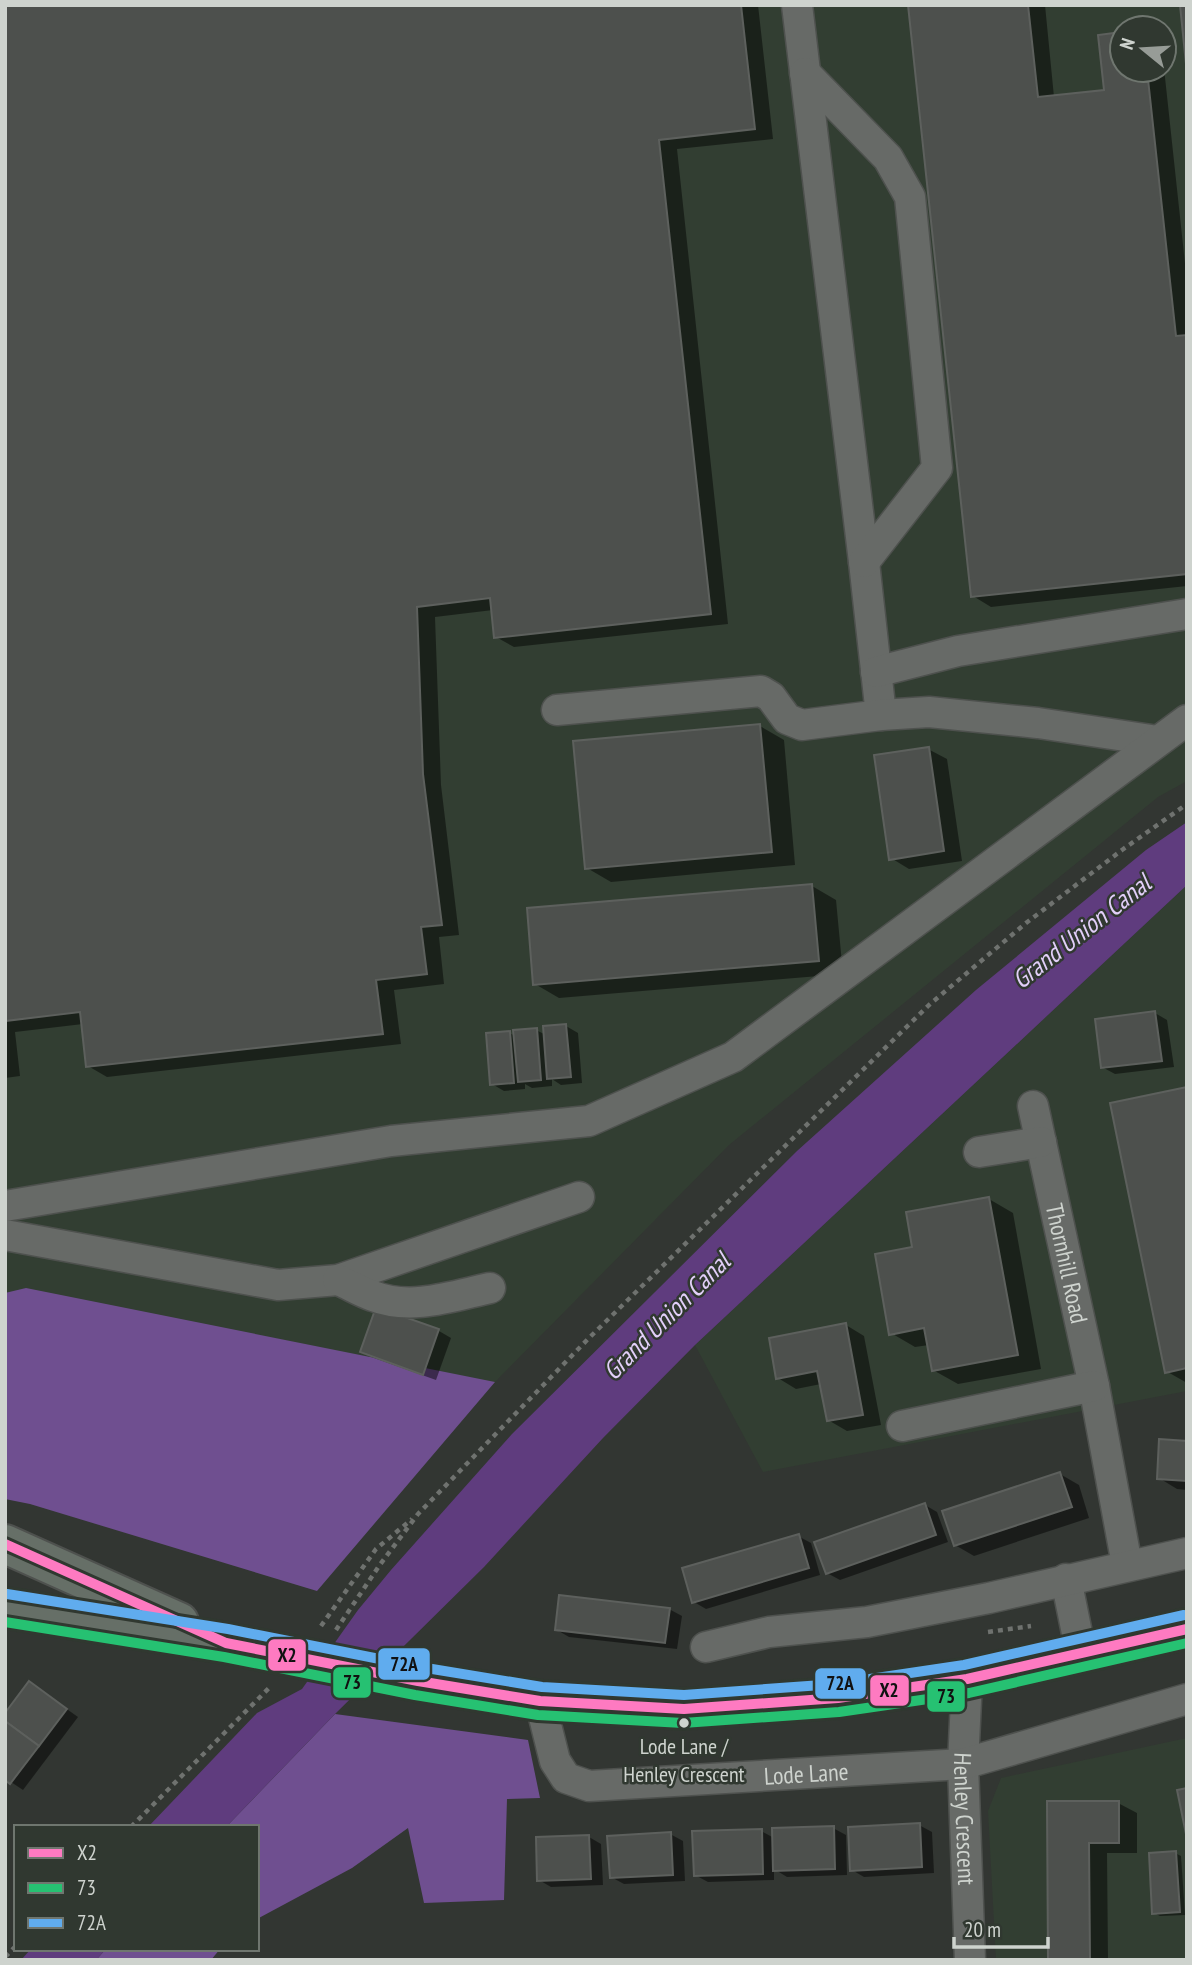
<svg xmlns="http://www.w3.org/2000/svg" width="1192" height="1965" font-family="'PT Sans Narrow',sans-serif">
<rect width="100%" height="100%" fill="#323632"/>
<g fill="#323e32" fill-rule="evenodd">
<path d="M5,5H1187V781L1158,797L729,1145L495,1382L182,1387L5,1379ZM1122,28H1164V70H1122Z"/>
<path d="M1187,885V1391L763,1472L695,1345Z"/>
<path d="M1187,1738V1960H996L988,1811L1001,1778Z"/>
</g>
<g fill="#6f4f90">
<path d="M26,1288L495,1382L317,1591L30,1504L5,1499V1293Z"/>
<path d="M335,1714L528,1740L540,1798L507,1799L504,1900L424,1903L408,1828L352,1868L257,1919V1827H226Z"/>
<path d="M106,1949H220L211,1960H96Z"/>
</g>
<g fill="#5f3c7e">
<path d="M1187,822V885L695,1345L603,1438L484,1567L335,1714L226,1827H148L257,1713L302,1689L358,1610L391,1570L512,1434L797,1151L976,990L1146,850Z"/>
<path d="M31,1949H106L96,1960H21Z"/>
</g>
<g fill="#0007">
<path d="M5,5H758L773,139L677,149L728,624L514,647L496,637L493,610L435,617L441,785L459,935L439,937L444,984L394,990L401,1044L107,1077L88,1066L83,1024L15,1032L20,1076L5,1078Z"/>
<path d="M910,5H1045L1054,97L1106,91L1122,34V70H1164V68L1187,282V586L991,607L973,596Z"/>
<path d="M760,726L784,740L795,865L611,882L587,868Z"/>
<path d="M928,749L947,759L962,861L909,869L891,858Z"/>
<path d="M812,886L836,900L843,974L559,998L535,984Z"/>
<path d="M1155,1013L1167,1020L1174,1067L1115,1074L1102,1067Z"/>
<path d="M566,1026L578,1033L582,1083L561,1085L552,1079V1086L532,1088L525,1084V1089L504,1091L492,1084L509,1033L516,1036L536,1030L546,1035Z"/>
<path d="M1187,1089V1383L1166,1371Z"/>
<path d="M989,1199L1013,1213L1041,1369L958,1384L933,1370L929,1345L915,1347L891,1333L914,1248Z"/>
<path d="M377,1309L439,1331L451,1338L436,1380L374,1358L362,1351Z"/>
<path d="M846,1325L864,1336L881,1425L847,1431L828,1420L821,1384L796,1389L778,1378Z"/>
<path d="M1187,1442V1490L1177,1489L1159,1478Z"/>
<path d="M1060,1474L1079,1485L1089,1518L974,1556L955,1545Z"/>
<path d="M925,1505L937,1512L948,1542L840,1580L827,1573Z"/>
<path d="M798,1536L811,1543L820,1575L706,1609L694,1602Z"/>
<path d="M669,1609L682,1616L677,1649L569,1637L557,1630Z"/>
<path d="M30,1683L78,1717L23,1790L5,1778Z"/>
<path d="M1048,1803H1118L1137,1813V1853H1107L1108,1960H1050Z"/>
<path d="M919,1825L932,1832L934,1873L864,1877L852,1870Z"/>
<path d="M833,1828L846,1835L847,1875L787,1877L774,1869V1880L708,1882L695,1875L761,1831L774,1838Z"/>
<path d="M670,1834L683,1841L685,1881L624,1884L611,1877Z"/>
<path d="M589,1837L601,1844L603,1885L551,1887L539,1880Z"/>
<path d="M1175,1853L1181,1856L1185,1915L1160,1916L1154,1913Z"/>
</g>
<g fill="#4d504d" stroke="#5d605d" stroke-width="2">
<path d="M5,5H741L755,129L659,140L711,614L494,638L490,598L417,607L423,774L442,925L421,927L427,974L376,980L383,1034L86,1067L80,1012L5,1021Z"/>
<path d="M908,5H1028L1038,97L1104,90L1098,35L1122,32V70H1147L1176,336L1187,335V574L971,597Z"/>
<path d="M1180,5H1187V74Z"/>
<path d="M760,724L772,852L585,869L573,741Z"/>
<path d="M929,747L944,851L889,860L874,755Z"/>
<path d="M812,884L819,961L533,985L527,908Z"/>
<path d="M1155,1011L1162,1061L1101,1068L1095,1019Z"/>
<path d="M566,1024L571,1077L547,1079L543,1026Z"/>
<path d="M537,1028L541,1080L518,1082L513,1030Z"/>
<path d="M510,1031L514,1083L490,1085L486,1033Z"/>
<path d="M1187,1087V1368L1165,1373L1110,1103Z"/>
<path d="M989,1197L1018,1355L932,1371L924,1328L889,1335L875,1254L912,1247L906,1212Z"/>
<path d="M376,1307L439,1329L423,1375L360,1352Z"/>
<path d="M846,1323L863,1415L827,1421L817,1371L776,1379L769,1338Z"/>
<path d="M1159,1439L1187,1441V1481L1157,1479Z"/>
<path d="M1060,1472L1072,1507L954,1546L942,1511Z"/>
<path d="M925,1503L936,1535L826,1574L814,1542Z"/>
<path d="M799,1534L809,1568L692,1603L682,1568Z"/>
<path d="M559,1595L670,1608L665,1643L555,1630Z"/>
<path d="M29,1681L67,1709L39,1746L5,1721V1713Z"/>
<path d="M5,1721L39,1746L10,1784L5,1780Z"/>
<path d="M1187,1788V1839L1177,1790Z"/>
<path d="M1047,1801H1119V1843H1089L1090,1960H1048Z"/>
<path d="M920,1823L922,1867L850,1871L848,1827Z"/>
<path d="M834,1826L835,1869L773,1871L772,1828Z"/>
<path d="M762,1829L763,1874L694,1876L692,1831Z"/>
<path d="M671,1832L673,1875L610,1878L607,1836Z"/>
<path d="M589,1835L591,1879L537,1881L536,1837Z"/>
<path d="M1176,1851L1180,1912L1152,1914L1149,1853Z"/>
</g>
<g fill="none" stroke-linecap="round" stroke-linejoin="round">
<defs>
<g id="minor">
<path d="M797,5L864,562L881,715"/>
<path d="M805,73L888,158L910,197L937,468L864,562"/>
<path d="M876,672L958,651L1187,614"/>
<path d="M557,710L761,691L771,697L787,719L802,725L881,715L929,712L1038,723L1158,741"/>
<path id="s1" d="M1033,1106L1094,1386L1127,1565"/>
<path d="M979,1152L1041,1142"/>
<path d="M5,1206L391,1141L589,1121L733,1057L1187,720"/>
<path d="M5,1235L278,1285L338,1280L579,1197"/>
<path d="M338,1280C350,1285 361,1292 373,1296C411,1311 453,1296 490,1288"/>
<path d="M902,1426L1094,1386"/>
<path d="M1066,1579L1081,1653"/>
<path d="M706,1647L769,1632L867,1622L989,1598L1187,1553"/>
<path id="s2" d="M967,1679L963,1764L970,1960"/>
<path id="s3" d="M540,1701L555,1761L566,1778L589,1786L963,1764L1187,1699"/>
</g>
<g id="major">
<path d="M5,1544L179,1622"/>
<path d="M5,1608L226,1643L287,1655"/>
<path d="M418,1681L540,1701L684,1709L838,1698L967,1679L1187,1629"/>
</g>
</defs>
<use href="#minor" stroke="#4e514e" stroke-width="33"/>
<use href="#major" stroke="#4e514e" stroke-width="42"/>
<g stroke="#6f726f" stroke-width="4.5" stroke-dasharray="5 5" stroke-linecap="butt">
<path d="M321,1626L376,1549L412,1519"/>
<path d="M336,1630L379,1566L418,1514L589,1338L929,1005L1026,923L1122,850L1187,804"/>
<path d="M988,1632L1031,1626"/>
<path d="M131,1827L269,1688"/>
<path d="M5,1957L16,1946"/>
</g>
<use href="#minor" stroke="#676a67" stroke-width="30"/>
<use href="#major" stroke="#666f67" stroke-width="38"/>
<defs>
<path id="major-bridge" d="M287,1655L418,1681"/>
</defs>
<use href="#major-bridge" stroke="#4e514e" stroke-width="42" stroke-linecap="butt"/>
<use href="#major-bridge" stroke="#666f67" stroke-width="38"/>
<defs>
<path id="bus-1" d="M5,1544L226,1643L418,1681L540,1701L684,1709L838,1698L967,1679L1187,1629"/>
<path id="bus-2" d="M5,1622L224,1657L415,1695L538,1715L683,1723L839,1712L969,1693L1187,1643"/>
<path id="bus-3" d="M7,1594L228,1629L420,1667L542,1687L684,1695L836,1684L964,1665L1184,1615"/>
</defs>
<use href="#bus-1" stroke="#303830" stroke-width="16"/>
<use href="#bus-2" stroke="#303830" stroke-width="16"/>
<use href="#bus-3" stroke="#303830" stroke-width="16"/>
<use href="#bus-1" stroke="#fe7ac1" stroke-width="10"/>
<use href="#bus-2" stroke="#26c172" stroke-width="10"/>
<use href="#bus-3" stroke="#60acee" stroke-width="10"/>
</g>
<circle fill="#ced3ce" stroke="#303830" stroke-width="2.5" cx="684" cy="1723" r="6"/>
<g text-anchor="middle" dominant-baseline="central" stroke-width="5" stroke-linejoin="round" paint-order="stroke">
<g font-size="22" fill="#ced3ce" stroke="#303830">
<text x="684" y="1746">Lode Lane /<tspan x="684" dy="28">Henley Crescent</tspan></text>
</g>
<g font-size="24" fill="#ced3ce" stroke="#303830">
<text stroke="none"><textPath href="#s1" startOffset="161">Thornhill Road</textPath></text>
<text stroke="none"><textPath href="#s3" startOffset="324">Lode Lane</textPath></text>
<text stroke="none"><textPath href="#s2" startOffset="140">Henley Crescent</textPath></text>
</g>
<g font-size="26" font-style="italic" fill="#e2cff9" stroke="#303830">
<text transform="translate(1081 931) rotate(-38)">Grand Union Canal</text>
<text transform="translate(666 1316) rotate(-45)">Grand Union Canal</text>
</g>
</g>
<g stroke="#303830" stroke-width="2.5">
<rect x="267" y="1638" width="40" height="34" rx="7" fill="#fe7ac1"/>
<rect x="377" y="1647" width="54" height="34" rx="7" fill="#60acee"/>
<rect x="332" y="1666" width="40" height="33" rx="7" fill="#26c172"/>
<rect x="814" y="1667" width="53" height="33" rx="7" fill="#60acee"/>
<rect x="869" y="1674" width="41" height="33" rx="7" fill="#fe7ac1"/>
<rect x="926" y="1680" width="40" height="33" rx="7" fill="#26c172"/>
</g>
<g font-size="19" text-anchor="middle" font-weight="bold" fill="#111">
<text x="287" y="1662">X2</text>
<text x="404" y="1671">72A</text>
<text x="352" y="1689">73</text>
<text x="840" y="1690">72A</text>
<text x="889" y="1697">X2</text>
<text x="946" y="1703">73</text>
</g>
<rect width="1192" height="1965" fill="none" stroke="#ced3ce" stroke-width="14"/>
<rect x="14" y="1825" width="245" height="126" fill="#303830" stroke="#6f766f" stroke-width="2"/>
<rect x="28" y="1848" width="35" height="10" fill="#fe7ac1" stroke="#6f766f" stroke-width="2"/>
<text x="77" y="1860" font-size="21" fill="#ced3ce">X2</text>
<rect x="28" y="1883" width="35" height="10" fill="#26c172" stroke="#6f766f" stroke-width="2"/>
<text x="77" y="1895" font-size="21" fill="#ced3ce">73</text>
<rect x="28" y="1918" width="35" height="10" fill="#60acee" stroke="#6f766f" stroke-width="2"/>
<text x="77" y="1930" font-size="21" fill="#ced3ce">72A</text>
<g transform="translate(1143 49) rotate(288)"><circle r="33" fill="#303830" stroke="#6f766f" stroke-width="2"/>
<path d="M0-5L12 26L0 18L-12 26Z" fill="#979c97"/>
<text y="-10" font-size="19" font-weight="bold" text-anchor="middle" fill="#ced3ce">N</text>
</g>
<path d="M954 1937v10h94v-10" fill="none" stroke="#ced3ce" stroke-width="3.5"/>
<text x="964" y="1937" font-size="21" fill="#ced3ce" stroke="#303830" stroke-width="5" paint-order="stroke">20 m</text>
</svg>
